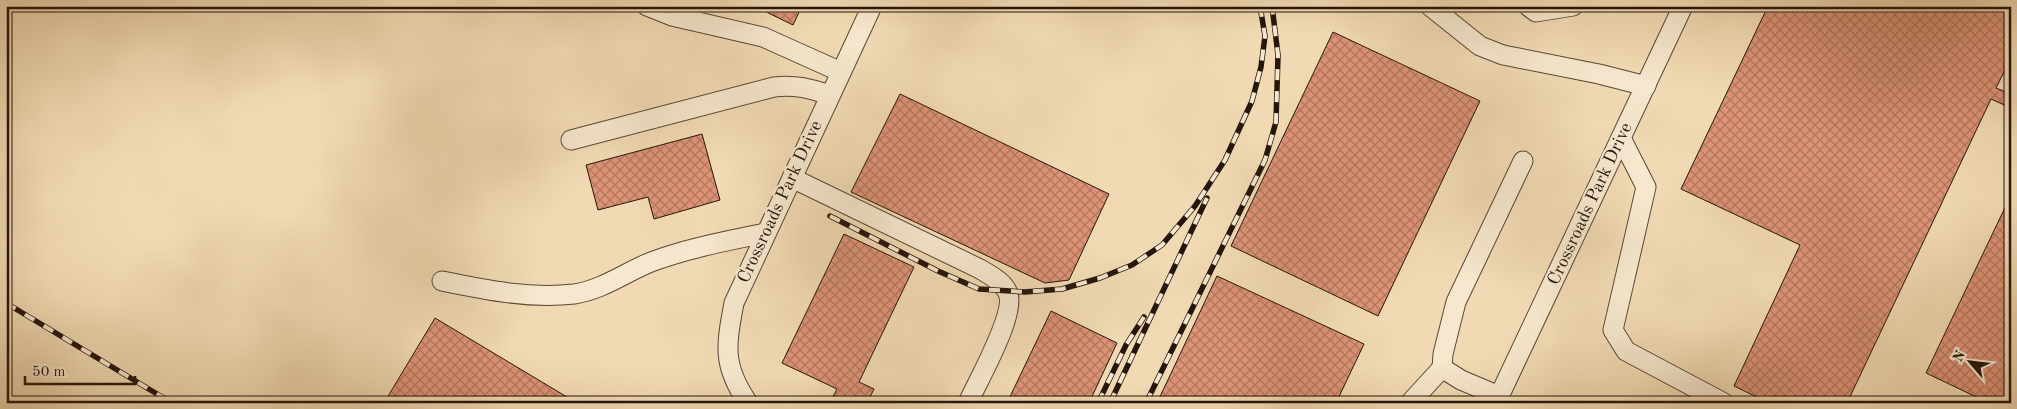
<svg xmlns="http://www.w3.org/2000/svg" width="2017" height="409" font-family="'Old Standard TT',serif">
<defs>
<pattern id="building-cross-hatch" width="8" height="8" patternUnits="userSpaceOnUse" patternTransform="scale(1.25)"><rect width="8" height="8" fill="#dd9376"/><path d="M0 0l8 8M0 8l8-8" fill="none" stroke="#b3775f"/></pattern>
</defs>
<rect width="100%" height="100%" fill="#f1dab3"/>
<filter id="stains"><feTurbulence type="fractalNoise" baseFrequency=".004" numOctaves="4"/><feColorMatrix values="0 0 0 0 .2 0 0 0 0 .09 0 0 0 0 .02 0 0 0 .5 -.17"/></filter>
<radialGradient id="worn" r=".72"><stop offset=".6" stop-color="#630" stop-opacity="0"/><stop offset="1" stop-color="#630" stop-opacity=".3"/></radialGradient>
<g fill="url(#building-cross-hatch)" stroke="#26150b">
<path d="M754,6H802L793,25Z"/>
<path d="M1768,6H2011V58L1996,88L2011,94V108L1991,99L1847,403H1769L1734,386L1800,245L1681,189Z"/>
<path d="M1333,32L1480,101L1378,316L1231,246Z"/>
<path d="M900,94L1109,194L1069,280L1045,283L851,192Z"/>
<path d="M702,134L720,200L654,219L648,197L598,210L586,165Z"/>
<path d="M2011,195V403H1989L1926,373Z"/>
<path d="M844,234L914,267L859,382L874,389L867,403H830L837,389L782,363Z"/>
<path d="M1217,276L1364,344L1336,403H1157Z"/>
<path d="M1051,311L1117,343L1089,403H1007Z"/>
<path d="M435,318L577,403H384Z"/>
</g>
<g fill="none" stroke-linecap="round" stroke-linejoin="round">
<defs>
<g id="minor">
<path d="M647,6L672,16L763,37L841,72"/>
<path d="M1430,6L1480,46L1503,55L1599,74L1646,86"/>
<path d="M1528,6L1536,12L1573,6"/>
<path d="M1621,138L1646,187L1613,330L1626,351L1724,403"/>
<path d="M571,140L774,87C795,84 811,89 830,95"/>
<path d="M792,178L980,269C990,275 1002,281 1007,291C1019,310 977,382 968,403"/>
<path d="M442,281C486,290 529,299 574,294C602,290 626,272 651,262C688,248 727,241 765,233"/>
<path d="M1499,396L1461,380L1442,368L1443,354L1456,302L1523,161"/>
<path d="M748,403C722,365 726,346 734,303L872,6"/>
<path d="M1410,403L1442,368"/>
<path d="M1496,403L1683,6"/>
</g>
</defs>
<use href="#minor" stroke="#594635" stroke-width="21"/>
<use href="#minor" stroke="#f6e7ce" stroke-width="19"/>
<defs>
<g id="rail">
<path d="M830,216L938,271L979,289L1025,292L1062,289L1100,278L1132,265L1162,245L1195,206L1225,160L1252,101L1261,67L1265,36L1260,6"/>
<path d="M6,303L172,403"/>
<path d="M1098,403L1126,345L1144,317"/>
<path d="M1110,403L1207,198"/>
<path d="M1146,403L1265,160L1276,122L1278,55L1272,6"/>
</g>
</defs>
<use href="#rail" stroke="#26150b" stroke-width="5.5"/>
<use href="#rail" stroke="#f6e7ce" stroke-width="4" stroke-dasharray="11" stroke-linecap="butt"/>
</g>
<g text-anchor="middle" dominant-baseline="central" stroke-width="4.5" stroke-linejoin="round" paint-order="stroke">
<g font-size="18" fill="#26150b" stroke="#f6e7ce">
<text transform="translate(780 202) rotate(-65)">Crossroads Park Drive</text>
<text transform="translate(1590 204) rotate(-65)">Crossroads Park Drive</text>
</g>
</g>
<rect width="2017" height="409" fill="none" stroke="#f1dab3" stroke-width="25"/>
<rect x="8" y="8" width="2002" height="394" fill="none" stroke="#26150b" stroke-width="2.5"/>
<rect x="12" y="12" width="1992" height="384" fill="none" stroke="#26150b"/>
<g transform="translate(1970 362) rotate(298)" stroke="#f6e7ce" stroke-width="4" paint-order="stroke">
<path d="M0-4L9 19L0 12L-9 19Z" fill="#26150b"/>
<text y="-8" font-size="14" font-weight="bold" text-anchor="middle" fill="#26150b">N</text>
</g>
<path d="M25 376v8h110v-8" fill="none" stroke="#26150b" stroke-width="2.5"/>
<text x="32" y="376" font-size="15" fill="#26150b" stroke="#f6e7ce" stroke-width="4" paint-order="stroke">50 m</text>
<rect width="100%" height="100%" filter="url(#stains)"/>
<rect width="100%" height="100%" fill="url(#worn)"/>
</svg>
